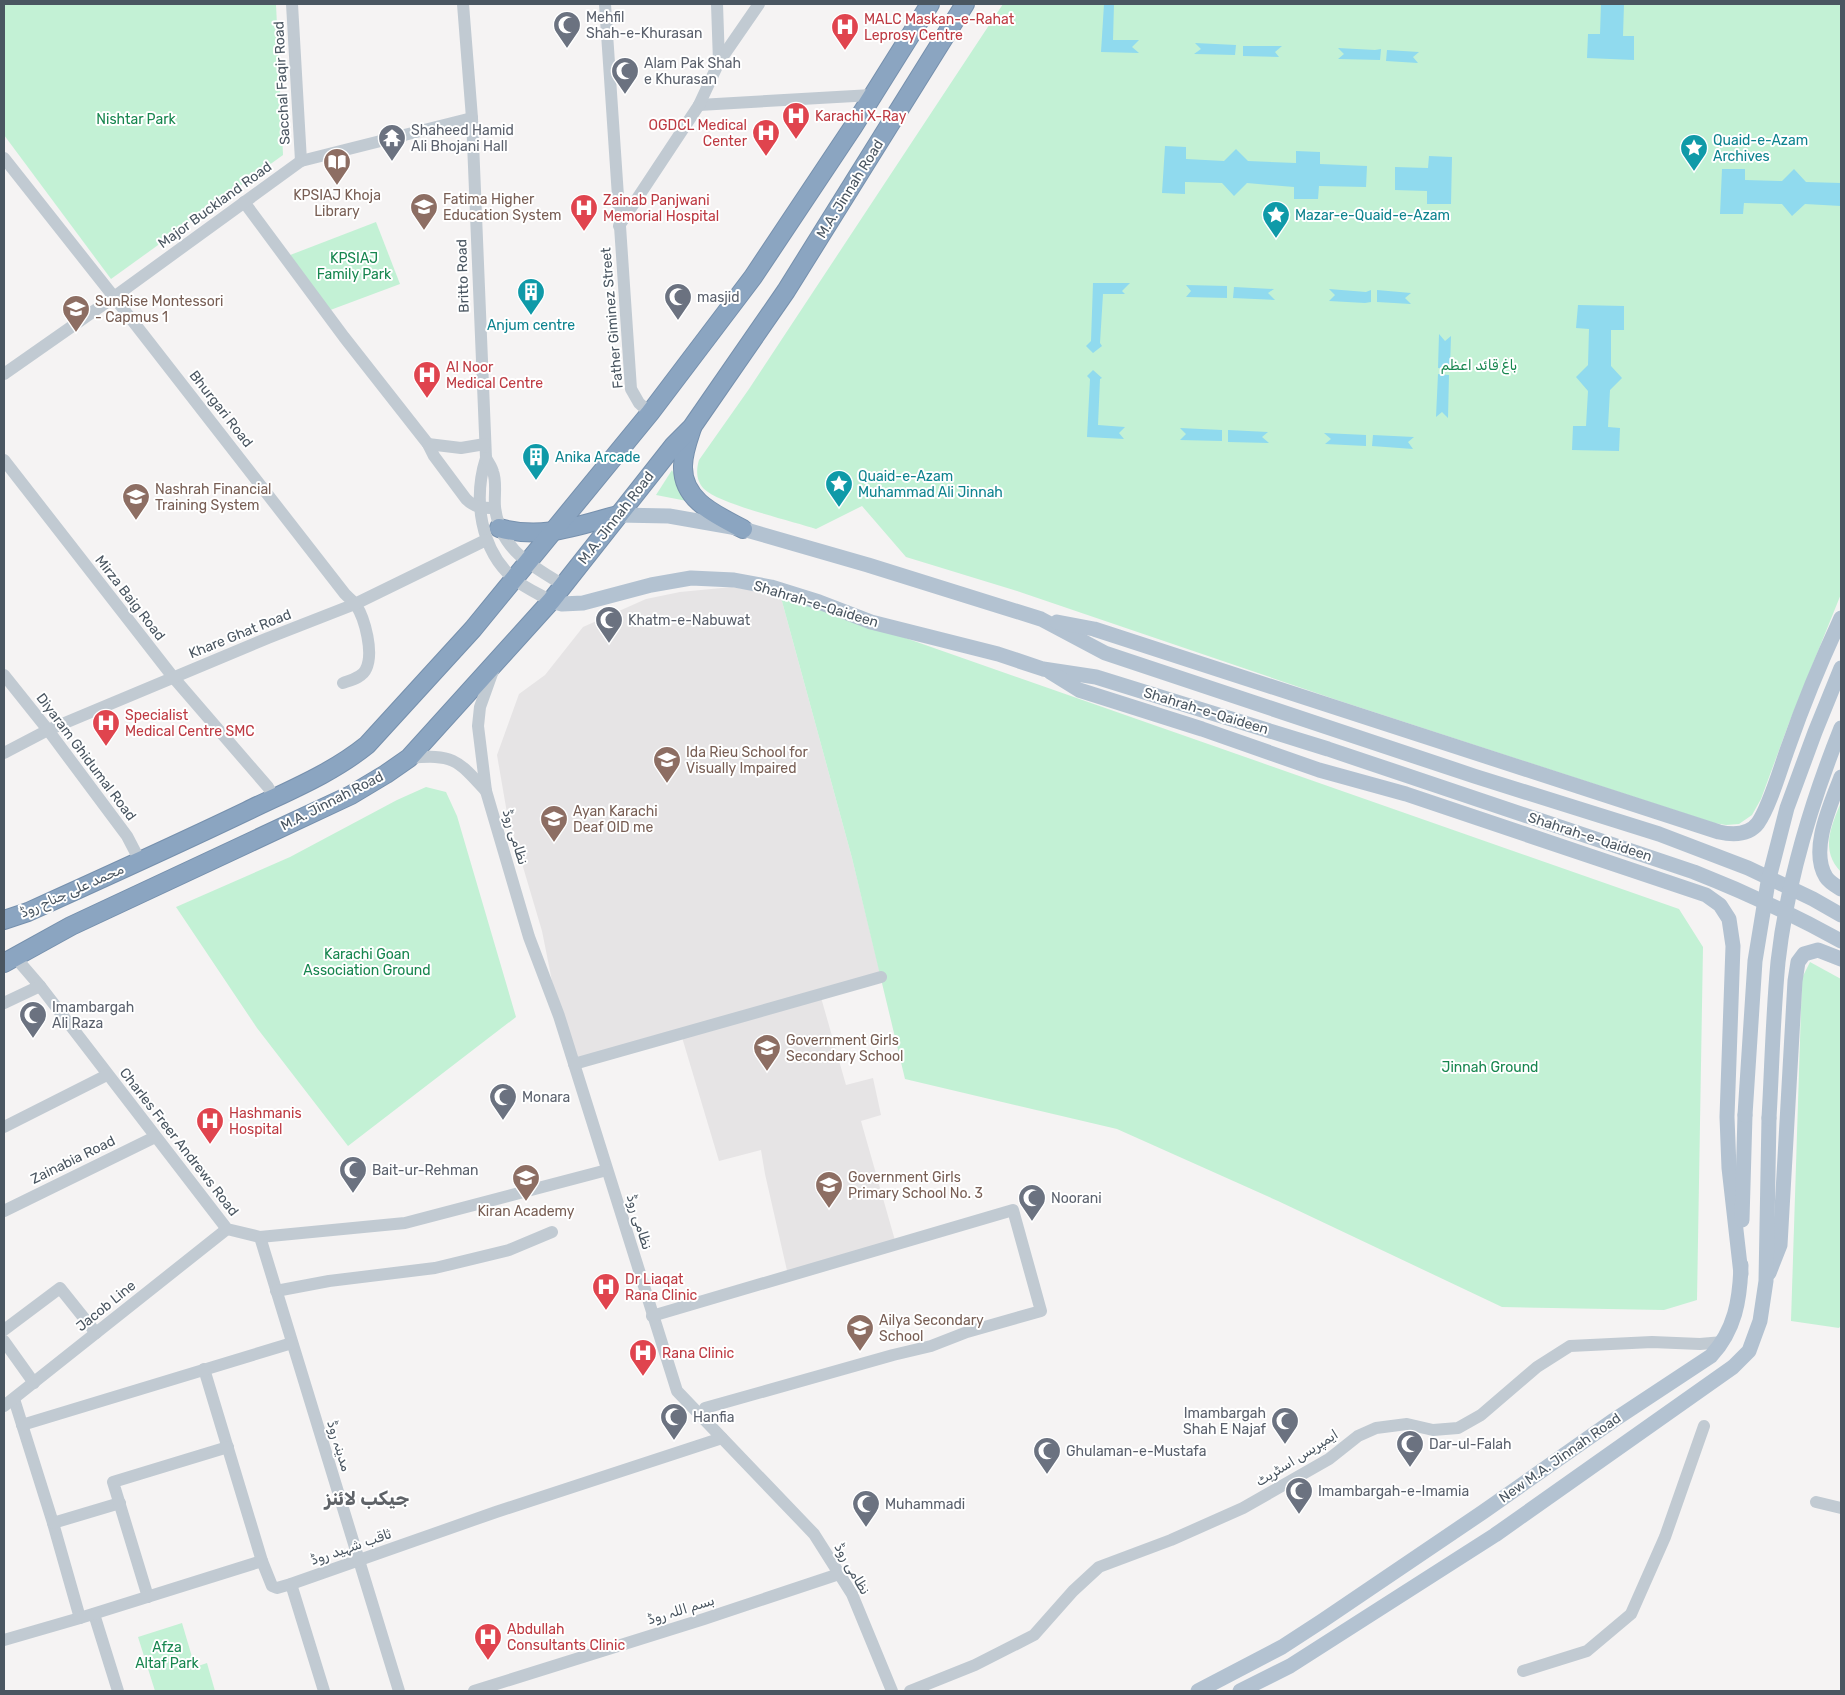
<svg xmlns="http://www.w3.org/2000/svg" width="1845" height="1695" font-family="Rubik,Vazirmatn,sans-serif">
<rect width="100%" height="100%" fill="#f5f3f3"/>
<path fill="#e6e4e5" d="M732,587L780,594L852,858L881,977L820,994L846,1085L873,1078L881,1115L861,1121L896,1244L788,1275L765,1174L761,1150L719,1161L681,1034L574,1064L559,1016L542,931L507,813L497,755L519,694L545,675L583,627L646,599L680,592Z"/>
<g fill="#c3f1d5">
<path d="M4,4H276L283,155L111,279L4,135Z"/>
<path d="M1003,4H1841V594L1789,723L1761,799L1752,815L1739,824L1726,825L1714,823L1340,701L1017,591L906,557L862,506L816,529C792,521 719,504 704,489C696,481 696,470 699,460L749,389Z"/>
<path d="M376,222L400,284L325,312L285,257Z"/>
<path d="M672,470L687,501L656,495Z"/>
<path d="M780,594L1679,909L1703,947L1697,1300L1664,1310L1502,1307L1278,1201L1117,1129L905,1079L852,858Z"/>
<path d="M426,787L446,792L457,816L516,1017L348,1146L257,1028L176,907L290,857L397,800Z"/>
<path d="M1841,802V872C1820,850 1831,827 1841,802Z"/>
<path d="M1810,962L1841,979V1325L1839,1328L1791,1321L1802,978Z"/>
<path d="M182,1623L195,1667L207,1663L215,1691H155L138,1637Z"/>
</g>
<g fill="#90daee">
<path d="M1104,4H1114L1113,40H1139L1132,47L1139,53L1101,52Z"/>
<path d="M1601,4H1624L1623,36H1634V60L1587,58L1588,34H1600Z"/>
<path d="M1195,43L1236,45L1235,55L1194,54L1201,49Z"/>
<path d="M1243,46H1282L1275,52L1279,57L1243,56Z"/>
<path d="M1338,48L1375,50L1381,49L1380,60L1338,59L1344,54Z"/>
<path d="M1387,50L1419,52L1413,57L1418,63L1386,61Z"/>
<path d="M1165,146L1186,147V159L1224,161L1236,149L1248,161L1296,163V151L1320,152V164L1367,166L1366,187L1319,186L1318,199H1294V187L1247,183L1234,196L1222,183L1185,182V194L1162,193Z"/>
<path d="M1429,156L1452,157L1451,204H1427V191L1395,190V167L1428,168Z"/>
<path d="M1722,169H1745V180L1782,181L1794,169L1806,182L1841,183V206L1805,204L1792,216L1782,204L1744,203L1743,214H1720Z"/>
<path d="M1093,283H1130L1122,291L1125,294H1103L1100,343L1102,346L1093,353L1086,346L1091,341Z"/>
<path d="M1186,285L1227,286V298L1186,297L1191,291Z"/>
<path d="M1234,287L1274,289L1268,293L1275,300L1233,298Z"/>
<path d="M1329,289L1366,292L1371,290V302L1365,303L1329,301L1335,295Z"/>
<path d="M1377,290L1411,293L1405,298L1411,304L1377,302Z"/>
<path d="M1578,305L1624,306V330H1611V366L1622,378L1610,390L1608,427L1620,428L1619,451L1572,450L1573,426H1586L1588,391L1576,377L1588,365L1589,329L1576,328Z"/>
<path d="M1439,334L1445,341L1451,336L1450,369L1438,368Z"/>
<path d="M1093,370L1102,378L1100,379L1098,425L1125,427L1119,433L1124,439L1087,437L1090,379L1087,376Z"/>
<path d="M1438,374L1449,375L1448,418L1442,412L1436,417Z"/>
<path d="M1180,428L1222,430V441L1180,440L1186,434Z"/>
<path d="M1228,430L1268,432L1262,437L1269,443L1228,442Z"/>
<path d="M1324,433L1366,435V446L1325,444L1331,439Z"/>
<path d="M1373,435L1414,437L1408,442L1413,449L1372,446Z"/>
</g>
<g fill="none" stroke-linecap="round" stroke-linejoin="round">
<defs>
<g id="highway">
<path d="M692,428C688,440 683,453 683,466C682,501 717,515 743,529"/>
<path d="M499,528C543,540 576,526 618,515"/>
<path d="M4,920L28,912C101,879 174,846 247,811C288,791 331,774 367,745L473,629L650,413L753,277L853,127L930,4"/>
<path d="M4,963L71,926L351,795L386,774L409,758L551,601L674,445L692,427L786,291L965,4"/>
</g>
</defs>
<use href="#highway" stroke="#7690ad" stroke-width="20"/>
<g stroke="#c1cad2" stroke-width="12">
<path d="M292,4L301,161"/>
<path d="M463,4L472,118L486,458C473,499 480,550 514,579C525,588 539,594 551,601"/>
<path d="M605,4L631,389L639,403L650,413"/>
<path d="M717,4L719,62"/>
<path d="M699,105L872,95"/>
<path d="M4,158L114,297L345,594C349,598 353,601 356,605C365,619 374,653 366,669C363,677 351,680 343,683"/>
<path d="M244,202L344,337L428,444L434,456L466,499C475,508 483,508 495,508"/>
<path d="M619,226L699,105L719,62L759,4"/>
<path d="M4,374L114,297L301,161L472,118"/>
<path d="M428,444L461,448L485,444"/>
<path d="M486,458C488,462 492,467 493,472C497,482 494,496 495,507C500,550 530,564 563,585"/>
<path d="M4,460L173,677L268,787L274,798"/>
<path d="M494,668L480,707L478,726L486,791L529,937L559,1016L677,1391L814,1534L852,1594L892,1691"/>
<path d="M4,675L48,730L127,836L140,861"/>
<path d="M4,753L48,730L268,638L355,604L486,540"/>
<path d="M409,758C453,754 457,759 486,791"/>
<path d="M15,957L40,986L227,1229L260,1237L405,1223L607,1170"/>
<path d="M4,1003L40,986"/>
<path d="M574,1064L881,977"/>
<path d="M4,1127L107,1075"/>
<path d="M4,1211L155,1137"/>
<path d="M260,1237L399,1691"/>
<path d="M276,1291L329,1281L435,1268L509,1250L552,1232"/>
<path d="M652,1316L1013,1210L1041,1311L967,1332L931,1346L893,1355L705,1408"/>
<path d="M4,1330L60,1288L96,1333"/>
<path d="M4,1341L34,1383"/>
<path d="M204,1369L262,1561"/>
<path d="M14,1399L53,1523L80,1618"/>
<path d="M4,1406L227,1229"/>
<path d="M22,1425L292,1343"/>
<path d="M1816,1502L1841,1508"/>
<path d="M53,1523L120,1503"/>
<path d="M291,1584L324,1691"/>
<path d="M148,1597L113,1482L228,1447"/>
<path d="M94,1614L118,1691"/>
<path d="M4,1640L80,1618L262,1561L272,1586L277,1588L291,1584L496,1512L722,1438"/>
<path d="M1523,1671L1587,1651L1631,1614L1665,1537L1704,1426"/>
<path d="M474,1691L704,1619L839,1574"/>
<path d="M910,1691L975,1665L1034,1635L1073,1591L1099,1567L1171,1540L1243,1508L1329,1459L1358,1436L1376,1428L1407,1424L1433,1430L1458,1428L1481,1415L1537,1367L1570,1346L1652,1342L1700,1344L1723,1342"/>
</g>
<g stroke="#b3c2d1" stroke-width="15">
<path d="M618,515L669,516L743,529L868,565L1041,619L1105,653L1474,776L1659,834L1748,868L1813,899L1841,915"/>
<path d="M551,601L562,604L583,603L651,585L691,578L734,580L771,587L819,602L871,622L998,654L1043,669L1096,677L1328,749L1694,872C1745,892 1794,915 1841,941"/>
<path d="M1057,622L1094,629L1719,832C1733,835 1749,835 1758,823C1770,806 1781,766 1789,745C1804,702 1822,659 1841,618"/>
<path d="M1050,672L1079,690L1202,729L1319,770L1406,794L1706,895L1720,905L1729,919L1733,946L1727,1117L1729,1168L1741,1274"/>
<path d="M1841,777C1831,804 1809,850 1826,877C1829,882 1836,886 1841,889"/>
<path d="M1742,1220L1745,1115"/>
<path d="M1769,1273L1780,1245L1795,981L1798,962L1804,954L1818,950L1841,959"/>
<path d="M1198,1691L1282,1647L1322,1621L1483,1512L1614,1420L1711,1356C1735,1330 1740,1300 1741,1265"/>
<path d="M1240,1691L1290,1666L1495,1535L1733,1367L1749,1351L1760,1321L1766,1281L1769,1118"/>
</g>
<use href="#highway" stroke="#8ba5c1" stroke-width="18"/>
<g stroke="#b3c2d1" stroke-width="15">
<path d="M1745,1115L1755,961L1768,882L1787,808L1815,732L1841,668"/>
<path d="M1769,1118C1772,1066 1773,1014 1778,962C1787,882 1811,803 1841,728"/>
</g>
</g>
<defs>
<symbol id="mosque-pin" viewBox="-11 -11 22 30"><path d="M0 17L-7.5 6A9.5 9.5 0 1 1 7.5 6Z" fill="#6b7280" stroke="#fff"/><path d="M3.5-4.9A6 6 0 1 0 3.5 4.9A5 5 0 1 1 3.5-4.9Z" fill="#fff"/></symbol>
<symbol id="hospital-pin" viewBox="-11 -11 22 30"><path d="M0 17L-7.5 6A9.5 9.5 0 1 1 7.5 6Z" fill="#e0444e" stroke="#fff"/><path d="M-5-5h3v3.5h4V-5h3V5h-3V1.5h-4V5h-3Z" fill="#fff"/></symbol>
<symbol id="temple-pin" viewBox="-11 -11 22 30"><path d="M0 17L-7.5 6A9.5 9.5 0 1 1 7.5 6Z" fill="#6b7280" stroke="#fff"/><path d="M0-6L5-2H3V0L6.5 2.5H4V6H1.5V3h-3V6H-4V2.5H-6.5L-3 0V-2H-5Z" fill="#fff"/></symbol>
<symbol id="sight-pin" viewBox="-11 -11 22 30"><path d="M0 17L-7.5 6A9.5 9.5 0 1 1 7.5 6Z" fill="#0f9aa8" stroke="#fff"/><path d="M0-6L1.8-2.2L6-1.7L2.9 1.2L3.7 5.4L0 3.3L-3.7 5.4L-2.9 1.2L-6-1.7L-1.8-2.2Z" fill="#fff"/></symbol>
<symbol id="library-pin" viewBox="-11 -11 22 30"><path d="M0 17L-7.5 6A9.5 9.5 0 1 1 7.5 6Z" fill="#8d6e63" stroke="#fff"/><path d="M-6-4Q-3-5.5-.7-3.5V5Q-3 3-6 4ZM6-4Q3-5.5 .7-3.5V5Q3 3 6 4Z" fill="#fff"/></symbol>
<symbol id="university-pin" viewBox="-11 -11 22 30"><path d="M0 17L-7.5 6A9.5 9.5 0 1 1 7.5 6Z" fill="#8d6e63" stroke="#fff"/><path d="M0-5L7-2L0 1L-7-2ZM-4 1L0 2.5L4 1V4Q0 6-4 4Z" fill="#fff"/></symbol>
<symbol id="building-pin" viewBox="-11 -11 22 30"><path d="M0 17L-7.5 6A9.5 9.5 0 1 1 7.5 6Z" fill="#0f9aa8" stroke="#fff"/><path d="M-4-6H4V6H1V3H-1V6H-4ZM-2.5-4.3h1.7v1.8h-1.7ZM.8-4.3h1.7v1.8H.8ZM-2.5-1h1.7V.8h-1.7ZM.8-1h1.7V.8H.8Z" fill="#fff"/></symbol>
<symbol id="school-pin" viewBox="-11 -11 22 30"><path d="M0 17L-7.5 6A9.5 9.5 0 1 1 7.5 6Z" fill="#8d6e63" stroke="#fff"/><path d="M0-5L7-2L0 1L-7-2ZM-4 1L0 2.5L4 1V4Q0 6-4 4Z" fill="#fff"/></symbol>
</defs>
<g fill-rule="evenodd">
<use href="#mosque-pin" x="551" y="9" width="32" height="43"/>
<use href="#hospital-pin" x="829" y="11" width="32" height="43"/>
<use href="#mosque-pin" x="609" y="55" width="32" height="43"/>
<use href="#hospital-pin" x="780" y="100" width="32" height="43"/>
<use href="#hospital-pin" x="750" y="117" width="32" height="43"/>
<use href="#temple-pin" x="376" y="122" width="32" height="43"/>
<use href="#sight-pin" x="1678" y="132" width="32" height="43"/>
<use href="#library-pin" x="321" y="146" width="32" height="43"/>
<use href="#university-pin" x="408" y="191" width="32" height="43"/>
<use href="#hospital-pin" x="568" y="192" width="32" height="43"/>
<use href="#sight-pin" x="1260" y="199" width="32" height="43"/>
<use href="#building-pin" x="515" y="276" width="32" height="43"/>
<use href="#mosque-pin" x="662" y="281" width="32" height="43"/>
<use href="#school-pin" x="60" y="293" width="32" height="43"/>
<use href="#hospital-pin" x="411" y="359" width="32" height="43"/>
<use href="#building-pin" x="520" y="441" width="32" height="43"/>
<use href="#sight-pin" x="823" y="468" width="32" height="43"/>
<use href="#university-pin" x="120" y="481" width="32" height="43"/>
<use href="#mosque-pin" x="593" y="604" width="32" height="43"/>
<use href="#hospital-pin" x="90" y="707" width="32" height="43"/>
<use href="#university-pin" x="651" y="744" width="32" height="43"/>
<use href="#university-pin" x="538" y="803" width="32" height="43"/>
<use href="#mosque-pin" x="17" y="999" width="32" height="43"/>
<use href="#school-pin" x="751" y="1032" width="32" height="43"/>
<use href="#mosque-pin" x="487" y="1081" width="32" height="43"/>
<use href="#hospital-pin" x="194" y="1105" width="32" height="43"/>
<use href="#mosque-pin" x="337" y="1154" width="32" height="43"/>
<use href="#school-pin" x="510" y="1162" width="32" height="43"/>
<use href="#school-pin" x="813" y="1169" width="32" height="43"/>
<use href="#mosque-pin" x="1016" y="1182" width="32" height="43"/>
<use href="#hospital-pin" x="590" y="1271" width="32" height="43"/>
<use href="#school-pin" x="844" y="1312" width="32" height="43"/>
<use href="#hospital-pin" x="627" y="1337" width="32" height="43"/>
<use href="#mosque-pin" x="658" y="1401" width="32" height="43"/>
<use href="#mosque-pin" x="1269" y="1405" width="32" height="43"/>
<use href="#mosque-pin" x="1394" y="1428" width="32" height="43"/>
<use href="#mosque-pin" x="1031" y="1435" width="32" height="43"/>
<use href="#mosque-pin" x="1283" y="1475" width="32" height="43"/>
<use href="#mosque-pin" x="850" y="1488" width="32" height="43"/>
<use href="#hospital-pin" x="472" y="1621" width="32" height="43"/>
</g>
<g text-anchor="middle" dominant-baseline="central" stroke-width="4" stroke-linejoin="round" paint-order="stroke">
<g font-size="14" fill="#5b616d" stroke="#fff" text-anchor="start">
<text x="586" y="17">Mehfil<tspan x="586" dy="16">Shah-e-Khurasan</tspan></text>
<text x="644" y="63">Alam Pak Shah<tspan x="644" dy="16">e Khurasan</tspan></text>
<text x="411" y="130">Shaheed Hamid<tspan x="411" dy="16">Ali Bhojani Hall</tspan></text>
<text x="697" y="297">masjid</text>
<text x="628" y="620">Khatm-e-Nabuwat</text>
<text x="52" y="1007">Imambargah<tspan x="52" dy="16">Ali Raza</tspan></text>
<text x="522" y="1097">Monara</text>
<text x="372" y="1170">Bait-ur-Rehman</text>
<text x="1051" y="1198">Noorani</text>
<text x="1266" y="1413" text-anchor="end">Imambargah<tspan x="1266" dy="16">Shah E Najaf</tspan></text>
<text x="693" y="1417">Hanfia</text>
<text x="1429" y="1444">Dar-ul-Falah</text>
<text x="1066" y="1451">Ghulaman-e-Mustafa</text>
<text x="1318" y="1491">Imambargah-e-Imamia</text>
<text x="885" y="1504">Muhammadi</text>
</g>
<g font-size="14" fill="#be3a42" stroke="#fff" text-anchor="start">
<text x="864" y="19">MALC Maskan-e-Rahat<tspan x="864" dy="16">Leprosy Centre</tspan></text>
<text x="815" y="116">Karachi X-Ray</text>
<text x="747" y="125" text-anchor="end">OGDCL Medical<tspan x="747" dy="16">Center</tspan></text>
<text x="603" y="200">Zainab Panjwani<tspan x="603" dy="16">Memorial Hospital</tspan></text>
<text x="446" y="367">Al Noor<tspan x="446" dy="16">Medical Centre</tspan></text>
<text x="125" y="715">Specialist<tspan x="125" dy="16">Medical Centre SMC</tspan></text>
<text x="229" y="1113">Hashmanis<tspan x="229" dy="16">Hospital</tspan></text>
<text x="625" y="1279">Dr Liaqat<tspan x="625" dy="16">Rana Clinic</tspan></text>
<text x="662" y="1353">Rana Clinic</text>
<text x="507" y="1629">Abdullah<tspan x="507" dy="16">Consultants Clinic</tspan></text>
</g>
<g font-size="14" fill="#4a5661" stroke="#fff">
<text transform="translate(282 83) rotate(-93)">Sacchal Faqir Road</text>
<text transform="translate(850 189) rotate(-58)">M.A. Jinnah Road</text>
<text transform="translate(215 205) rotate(-36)">Major Buckland Road</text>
<text transform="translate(463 276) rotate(-92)">Britto Road</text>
<text transform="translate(612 318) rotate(-95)">Father Giminez Street</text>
<text transform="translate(221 409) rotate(52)">Bhurgari Road</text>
<text transform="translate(616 518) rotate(-52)">M.A. Jinnah Road</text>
<text transform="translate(130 598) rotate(52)">Mirza Baig Road</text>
<text transform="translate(816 604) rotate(17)">Shahrah-e-Qaideen</text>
<text transform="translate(240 634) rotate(-22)">Khare Ghat Road</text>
<text transform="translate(1206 711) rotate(17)">Shahrah-e-Qaideen</text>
<text transform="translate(86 757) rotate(53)">Diyaram Ghidumal Road</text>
<text transform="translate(332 801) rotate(-27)">M.A. Jinnah Road</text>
<text transform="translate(515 837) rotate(73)">نظامی روڈ</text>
<text transform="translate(1590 837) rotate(18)">Shahrah-e-Qaideen</text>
<text transform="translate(72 891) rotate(-24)">محمد علی جناح روڈ</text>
<text transform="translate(179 1142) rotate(52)">Charles Freer Andrews Road</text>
<text transform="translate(73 1160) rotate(-26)">Zainabia Road</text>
<text transform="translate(639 1222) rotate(73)">نظامی روڈ</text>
<text transform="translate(106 1306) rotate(-39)">Jacob Line</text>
<text transform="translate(339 1446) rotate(73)">مدینہ روڈ</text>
<text transform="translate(1297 1458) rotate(-32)">ایمپریس اسٹریٹ</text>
<text transform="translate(1560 1458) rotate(-35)">New M.A. Jinnah Road</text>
<text transform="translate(351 1547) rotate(-19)">ثاقب شہید روڈ</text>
<text transform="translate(852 1569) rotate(60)">نظامی روڈ</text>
<text transform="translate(681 1610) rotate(-17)">بسم اللہ روڈ</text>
</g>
<g font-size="14" fill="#17864f" stroke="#fff">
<text x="136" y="119">Nishtar Park</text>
<text x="354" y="258">KPSIAJ<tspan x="354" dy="16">Family Park</tspan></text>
<text x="1479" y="365">باغ قائد اعظم</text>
<text x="367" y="954">Karachi Goan<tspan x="367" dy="16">Association Ground</tspan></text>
<text x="1490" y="1067">Jinnah Ground</text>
<text x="167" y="1647">Afza<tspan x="167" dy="16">Altaf Park</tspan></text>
</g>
<g font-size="14" fill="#0d838f" stroke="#fff" text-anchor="start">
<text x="1713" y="140">Quaid-e-Azam<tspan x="1713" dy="16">Archives</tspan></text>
<text x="1295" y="215">Mazar-e-Quaid-e-Azam</text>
<text x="531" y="325" text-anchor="middle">Anjum centre</text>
<text x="555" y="457">Anika Arcade</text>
<text x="858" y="476">Quaid-e-Azam<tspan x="858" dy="16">Muhammad Ali Jinnah</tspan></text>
</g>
<g font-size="14" fill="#785e54" stroke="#fff" text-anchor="start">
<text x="337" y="195" text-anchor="middle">KPSIAJ Khoja<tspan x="337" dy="16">Library</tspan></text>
<text x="443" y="199">Fatima Higher<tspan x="443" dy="16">Education System</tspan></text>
<text x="95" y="301">SunRise Montessori<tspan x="95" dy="16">- Capmus 1</tspan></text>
<text x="155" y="489">Nashrah Financial<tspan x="155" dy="16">Training System</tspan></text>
<text x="686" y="752">Ida Rieu School for<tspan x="686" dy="16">Visually Impaired</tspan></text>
<text x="573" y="811">Ayan Karachi<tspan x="573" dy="16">Deaf OID me</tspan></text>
<text x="786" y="1040">Government Girls<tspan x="786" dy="16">Secondary School</tspan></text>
<text x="848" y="1177">Government Girls<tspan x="848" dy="16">Primary School No. 3</tspan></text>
<text x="526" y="1211" text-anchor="middle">Kiran Academy</text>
<text x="879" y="1320">Ailya Secondary<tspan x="879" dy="16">School</tspan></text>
</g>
<g font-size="19" font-weight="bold" fill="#5f6368" stroke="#fff">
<text x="367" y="1498">جیکب لائنز</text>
</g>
</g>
<rect width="1845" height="1695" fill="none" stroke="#4a5661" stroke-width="10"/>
</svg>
